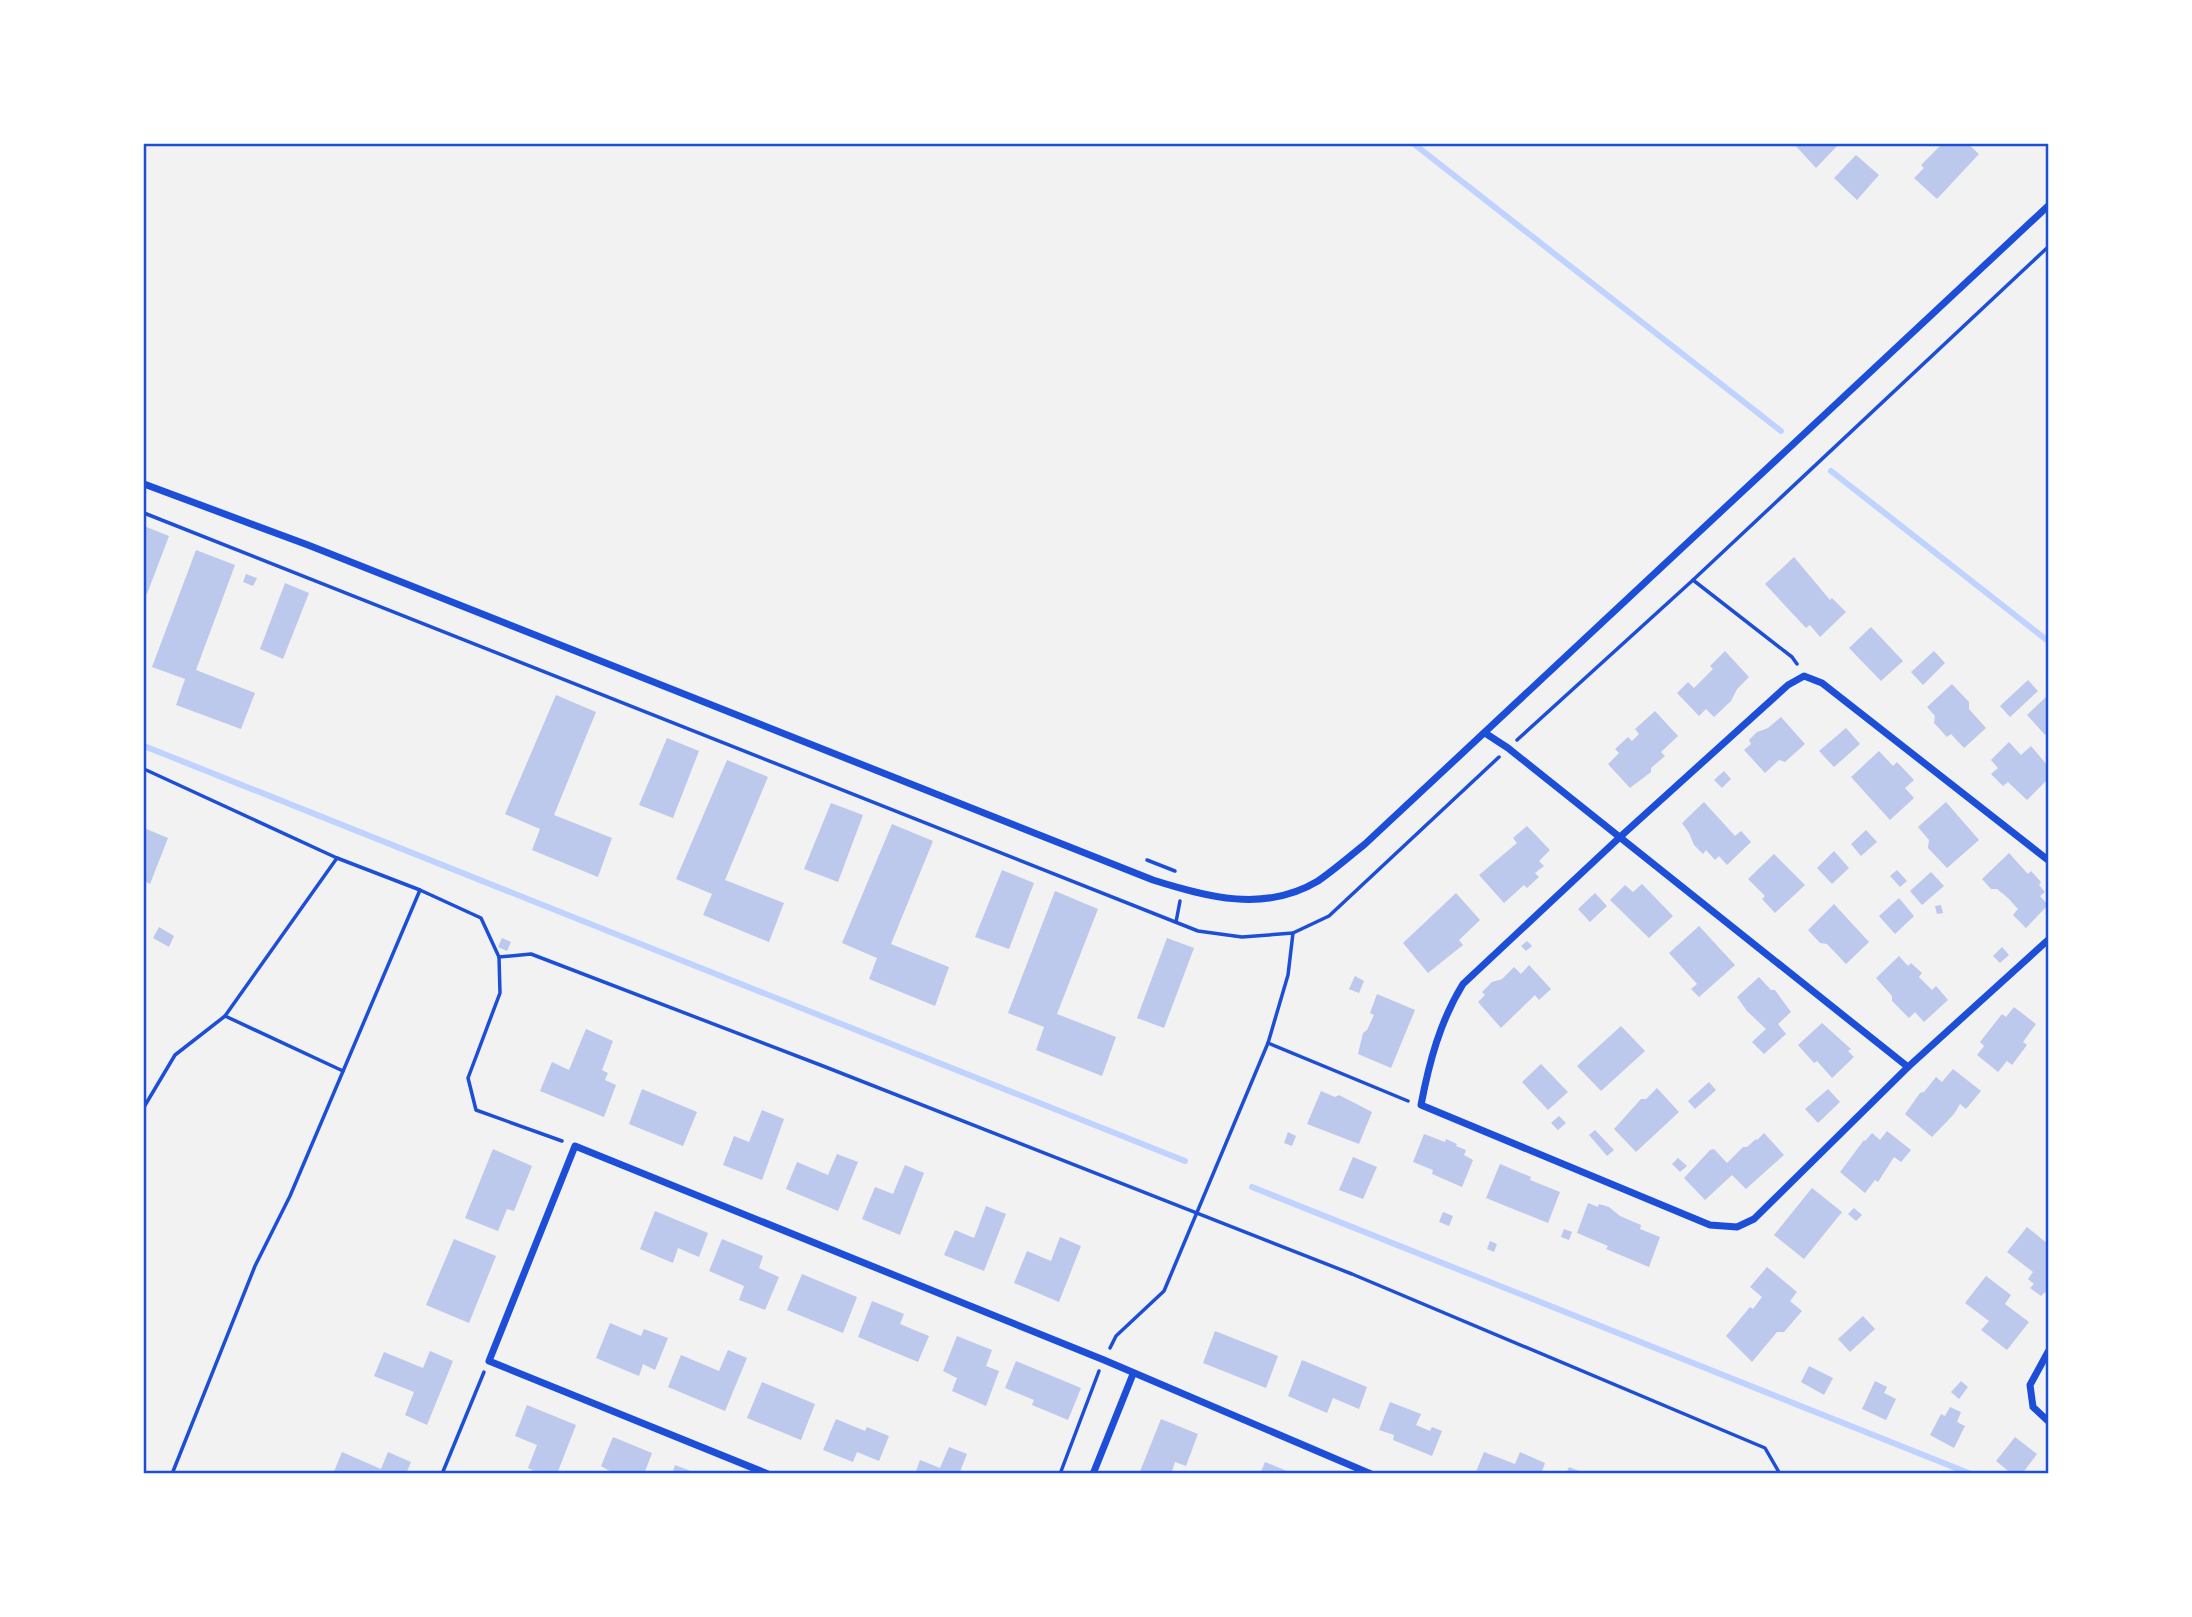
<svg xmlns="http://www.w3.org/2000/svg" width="2192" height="1617" font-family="Cabin,sans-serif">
<rect width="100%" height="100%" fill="#f2f2f2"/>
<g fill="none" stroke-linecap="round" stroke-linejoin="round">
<g stroke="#bfd3fe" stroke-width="6">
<path d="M1414,144L1781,431"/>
<path d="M1831,471L2048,641"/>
<path d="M144,746L1185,1161"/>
<path d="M1252,1187L1971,1474"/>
</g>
</g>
<g fill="#bdc9ec">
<path d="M1794,144H1839L1816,168Z"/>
<path d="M1942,144H1968L1979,154L1937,199L1914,178L1924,168L1921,165Z"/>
<path d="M1856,155L1879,175L1857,200L1834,178Z"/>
<path d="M144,526L169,536L147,594L144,593Z"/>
<path d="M196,550L235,565L196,670L255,693L241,729L176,705L185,679L152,667Z"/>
<path d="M1794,557L1830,600L1832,598L1846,612L1820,637L1810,625L1806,628L1765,584Z"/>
<path d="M246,574L257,578L253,586L243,582Z"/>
<path d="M285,583L309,593L283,659L260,649Z"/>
<path d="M1871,627L1903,661L1881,681L1849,648Z"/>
<path d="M1725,651L1749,677L1737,689L1731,701L1714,717L1706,709L1699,716L1677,693L1688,682L1694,688L1713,669L1710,666Z"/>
<path d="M1934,651L1945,663L1923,685L1911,672Z"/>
<path d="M2028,680L2038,691L2010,717L2000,706Z"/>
<path d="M1952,684L1969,702V709L1986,728L1964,748L1951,734L1947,737L1934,723L1935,716L1927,707Z"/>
<path d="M556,695L596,712L554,815L612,838L598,877L532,850L540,829L505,814Z"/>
<path d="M2048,695V731L2045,735L2027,715Z"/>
<path d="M1655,711L1678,736L1661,752L1665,756L1651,768V772L1630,788L1608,764L1619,753L1615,749L1628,737L1632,741L1639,734L1635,729Z"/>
<path d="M1781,717L1805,744L1785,762L1779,760L1765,773L1744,750L1751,744L1749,740L1757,732L1768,728Z"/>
<path d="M1846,728L1860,744L1834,767L1819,751Z"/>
<path d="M667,738L699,751L673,818L639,805Z"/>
<path d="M2009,742L2021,755L2031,746L2048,766V779L2027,800L2008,782L2003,786L1991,774L1998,768L1991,760Z"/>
<path d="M1879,751L1893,766L1897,762L1914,780L1905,788L1914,798L1890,820L1851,777Z"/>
<path d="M727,760L768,777L725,880L784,903L769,942L703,915L712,894L676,879Z"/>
<path d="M1724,771L1731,779L1722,788L1714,780Z"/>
<path d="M1704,802L1735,836L1741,831L1751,842L1727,865L1719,856L1715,860L1706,850L1703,854L1694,845L1689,833L1682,823Z"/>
<path d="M1946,802L1979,840L1947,868L1928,848L1929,840L1918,827Z"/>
<path d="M831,803L863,815L838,882L804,869Z"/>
<path d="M892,824L933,841L891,944L949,967L935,1006L869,979L877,958L842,943Z"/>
<path d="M1527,826L1550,850L1539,861L1544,866L1535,873L1539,877L1527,888L1524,885L1504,903L1479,875L1517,843L1513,838Z"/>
<path d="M144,828L168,838L150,884L144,881Z"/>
<path d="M1866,830L1877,842L1861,856L1851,844Z"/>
<path d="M1834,851L1849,868L1832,884L1817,868Z"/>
<path d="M2009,853L2028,874L2031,871L2041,882L2039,885L2045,892L2040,896L2048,905L2026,928L2013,915L2018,909L2008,898L1997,889H1991L1982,879Z"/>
<path d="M1774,854L1805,885L1775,913L1762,899L1765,896L1748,879Z"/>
<path d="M1002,870L1034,883L1009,949L975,937Z"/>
<path d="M1897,870L1907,881L1900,887L1890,876Z"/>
<path d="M1931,872L1944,886L1922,905L1910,891Z"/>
<path d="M1642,884L1673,916L1649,938L1610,900L1625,885L1633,892Z"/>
<path d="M1055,891L1098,909L1057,1014L1116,1037L1102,1076L1036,1050L1044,1027L1008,1013Z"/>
<path d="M1456,893L1480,920L1459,940L1463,945L1428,973L1403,943Z"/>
<path d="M1595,893L1607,906L1590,922L1578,909Z"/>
<path d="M1899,898L1914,916L1895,934L1879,916Z"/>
<path d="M1834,904L1869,942L1846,964L1827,944L1820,943L1808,930Z"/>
<path d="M1941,905L1943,913L1937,914L1935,906Z"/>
<path d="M1699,926L1735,965L1699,997L1691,989L1697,984L1669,953Z"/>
<path d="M159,927L174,936L169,947L153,938Z"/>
<path d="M502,938L511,942L507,951L498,947Z"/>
<path d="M1167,938L1194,948L1164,1028L1137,1018Z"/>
<path d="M1527,941L1532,946L1526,951L1521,946Z"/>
<path d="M2002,947L2009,955L2000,963L1993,956Z"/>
<path d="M1899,956L1908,966L1911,963L1922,973L1919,977L1932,990L1936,986L1948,1000L1924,1022L1915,1012L1909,1018L1892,1001V996L1876,978Z"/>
<path d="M1529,965L1551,989L1539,1000L1535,995L1501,1028L1478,1002L1485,995L1482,992L1492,982L1502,979L1514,967L1521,974Z"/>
<path d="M1355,976L1364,981L1359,993L1349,989Z"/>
<path d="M1759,977L1771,990H1775L1791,1012L1778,1024L1786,1034L1764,1054L1752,1042L1766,1029L1747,1011L1737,997Z"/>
<path d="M1377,994L1415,1010L1391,1068L1358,1054L1363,1033L1367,1030L1374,1015L1370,1013Z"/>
<path d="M2014,1007L2036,1024L2023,1042L2027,1045L2012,1065L2007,1061L1998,1072L1977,1055L1984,1046L1980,1042L2002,1014L2006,1017Z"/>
<path d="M1822,1023L1851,1049L1848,1051L1854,1057L1832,1078L1817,1061L1814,1063L1798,1045Z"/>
<path d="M1621,1026L1645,1051L1601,1091L1577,1066Z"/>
<path d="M586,1029L613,1041L602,1070L608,1073L605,1080L616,1085L604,1117L540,1091L552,1062L569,1070Z"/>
<path d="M1541,1064L1568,1092L1548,1110L1522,1082Z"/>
<path d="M1953,1069L1981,1091L1966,1109L1960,1104L1954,1114L1932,1137L1905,1114L1920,1093L1924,1092L1936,1077L1942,1082Z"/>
<path d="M1709,1082L1716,1090L1695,1109L1688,1101Z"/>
<path d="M1657,1088L1679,1112L1636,1152L1614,1129L1641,1099H1646Z"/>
<path d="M642,1089L697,1112L683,1146L629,1124Z"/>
<path d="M1828,1089L1840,1102L1818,1123L1805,1109Z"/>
<path d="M1321,1091L1335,1097L1339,1095L1372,1112L1359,1144L1307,1124Z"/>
<path d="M762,1110L784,1119L762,1180L723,1165L734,1136L749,1142Z"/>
<path d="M1559,1116L1566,1123L1558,1130L1551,1123Z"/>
<path d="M1595,1130L1614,1150L1607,1156L1589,1135Z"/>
<path d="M1887,1131L1911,1150L1901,1162L1894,1157L1878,1182L1875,1180L1865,1193L1840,1172L1864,1140L1865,1141L1872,1133L1880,1140Z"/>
<path d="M1288,1132L1296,1136L1292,1146L1284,1143Z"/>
<path d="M1764,1133L1784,1155L1746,1189L1732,1175L1705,1200L1684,1178L1710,1150L1714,1149L1727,1163L1743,1147H1747L1756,1139L1757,1140Z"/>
<path d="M1424,1134L1445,1142L1446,1139L1457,1144L1456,1146L1466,1150L1464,1155L1473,1160L1462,1187L1432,1174L1433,1170L1413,1162Z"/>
<path d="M493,1149L532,1166L514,1211L507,1209L498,1231L465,1218Z"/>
<path d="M837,1154L858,1162L838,1211L786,1189L797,1162L828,1175Z"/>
<path d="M1353,1157L1377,1167L1363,1199L1339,1190Z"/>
<path d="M1678,1158L1687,1166L1680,1172L1672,1164Z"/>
<path d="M1500,1164L1531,1177L1530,1180L1560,1192L1548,1223L1486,1198Z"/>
<path d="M905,1165L924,1173L900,1235L862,1219L875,1187L893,1194Z"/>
<path d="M1812,1188L1842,1212L1804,1259L1774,1235Z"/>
<path d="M1588,1203L1598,1207L1599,1204L1609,1207L1620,1216L1641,1225L1640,1229L1660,1237L1649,1267L1606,1249L1608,1246L1577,1233Z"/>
<path d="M986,1206L1006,1214L984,1271L944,1255L955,1230L974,1238Z"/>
<path d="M1854,1208L1862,1215L1856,1221L1848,1214Z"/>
<path d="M655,1211L708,1233L699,1257L678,1248L673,1263L640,1249Z"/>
<path d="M1443,1212L1453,1216L1449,1226L1439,1222Z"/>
<path d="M2027,1227L2048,1244V1295L2045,1292L2041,1296L2030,1288L2034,1284L2028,1279L2033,1272L2007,1252Z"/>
<path d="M1564,1229L1572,1232L1569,1240L1561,1237Z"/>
<path d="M1060,1237L1081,1246L1059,1302L1014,1283L1027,1251L1051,1261Z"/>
<path d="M454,1239L496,1256L469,1323L426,1305Z"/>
<path d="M722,1239L763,1256L759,1268L779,1277L765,1310L739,1300L744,1286L709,1271Z"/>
<path d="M1490,1241L1497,1244L1494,1252L1487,1249Z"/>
<path d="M1767,1267L1797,1292L1790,1301L1802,1311L1784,1332H1777L1752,1362L1726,1336L1750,1307L1753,1309L1762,1297L1750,1287Z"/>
<path d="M802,1274L857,1297L843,1333L787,1310Z"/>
<path d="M1986,1276L2011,1295L2005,1304L2029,1322L2007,1350L1981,1330L1989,1321L1965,1303Z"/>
<path d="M872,1301L904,1314L900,1324L929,1336L918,1362L858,1337Z"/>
<path d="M1863,1316L1875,1329L1850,1352L1838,1339Z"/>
<path d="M610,1323L641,1336L644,1329L668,1338L655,1370L643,1364L639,1376L596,1358Z"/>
<path d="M1215,1331L1278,1356L1266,1388L1203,1363Z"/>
<path d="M957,1336L992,1350L986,1366L999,1371L986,1406L952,1391L957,1378L943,1371Z"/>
<path d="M728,1350L747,1358L725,1411L668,1387L681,1355L719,1371Z"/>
<path d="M430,1351L453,1361L427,1425L405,1415L414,1392L374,1376L384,1352L423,1368Z"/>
<path d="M1302,1360L1367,1387L1359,1409L1333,1398L1327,1413L1288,1396Z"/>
<path d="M1016,1361L1081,1388L1068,1420L1032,1405L1034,1400L1005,1388Z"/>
<path d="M1809,1366L1833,1378L1824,1395L1801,1382Z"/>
<path d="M1875,1381L1887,1387L1884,1393L1896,1399L1886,1420L1862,1409Z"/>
<path d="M1961,1381L1968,1387L1959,1399L1951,1392Z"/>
<path d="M762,1382L815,1404L801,1440L747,1418Z"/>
<path d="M1390,1402L1421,1414L1416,1425L1430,1431L1432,1427L1442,1431L1432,1456L1393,1440L1394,1435L1379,1430Z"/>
<path d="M527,1405L576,1425L557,1474H540L528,1468L537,1445L515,1436Z"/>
<path d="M1950,1407L1961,1412L1957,1422L1965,1426L1954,1448L1930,1435L1941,1414L1945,1416Z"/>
<path d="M836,1419L865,1431L867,1427L889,1436L879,1461L857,1452L853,1462L823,1450Z"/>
<path d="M1161,1419L1198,1434L1186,1466L1175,1462L1171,1474H1139Z"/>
<path d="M613,1437L652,1453L644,1474H615L601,1466Z"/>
<path d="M2015,1437L2037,1454L2022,1474H2012L1996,1461Z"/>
<path d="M949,1447L967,1454L959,1474H915L920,1460L940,1468Z"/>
<path d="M342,1452L381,1469L388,1452L411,1462L406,1474H333Z"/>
<path d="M1484,1452L1515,1464L1520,1452L1545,1463L1541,1474H1475Z"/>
<path d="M1265,1462L1292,1473V1474H1260Z"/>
<path d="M675,1465L696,1473V1474H672Z"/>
<path d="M1569,1467L1584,1473V1474H1566Z"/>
</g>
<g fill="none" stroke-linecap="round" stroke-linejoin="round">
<g stroke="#1d4ed8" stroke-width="3.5">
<path d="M144,513L1198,931L1242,937L1293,933L1329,916L1499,757"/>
<path d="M1693,580L1792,657L1797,664"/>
<path d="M1517,740L1693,580L2048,247"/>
<path d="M144,769L337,858L420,890L481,918L499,957L500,993L468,1078L476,1110L562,1141"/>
<path d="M1147,860L1175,871"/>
<path d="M1176,922L1180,901"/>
<path d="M499,957L531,954L823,1066L1352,1274L1765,1448L1780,1474"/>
<path d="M225,1016L343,1071"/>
<path d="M1268,1043L1408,1101"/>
<path d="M144,1107L175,1055L225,1016L337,858"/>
<path d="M1110,1348L1116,1336L1164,1291L1268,1043L1288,975L1293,933"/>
<path d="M172,1474L255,1266L290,1196L420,890"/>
<path d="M442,1474L484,1372"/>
<path d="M1060,1474L1099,1371"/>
</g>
<g stroke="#1d4ed8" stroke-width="7">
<path d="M144,484L308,545L1153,880C1207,897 1265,913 1318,881C1334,870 1350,856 1365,844L2048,206"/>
<path d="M1485,733L1508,748L1908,1067L2048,940"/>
<path d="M1908,1067L1754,1219L1737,1227L1710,1225L1421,1105C1429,1063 1440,1021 1463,984L1620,837L1788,685L1804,676L1822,683L2048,860"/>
<path d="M2048,1352L2030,1385L2033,1407L2048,1421"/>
<path d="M768,1474L489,1361L575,1146L1104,1360L1371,1474"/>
<path d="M1093,1474L1133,1374"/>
</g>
</g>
<rect width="2192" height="1617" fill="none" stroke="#ffffff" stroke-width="290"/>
<rect x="145" y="145" width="1902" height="1327" fill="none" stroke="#1d4ed8" stroke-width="2.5"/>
</svg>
